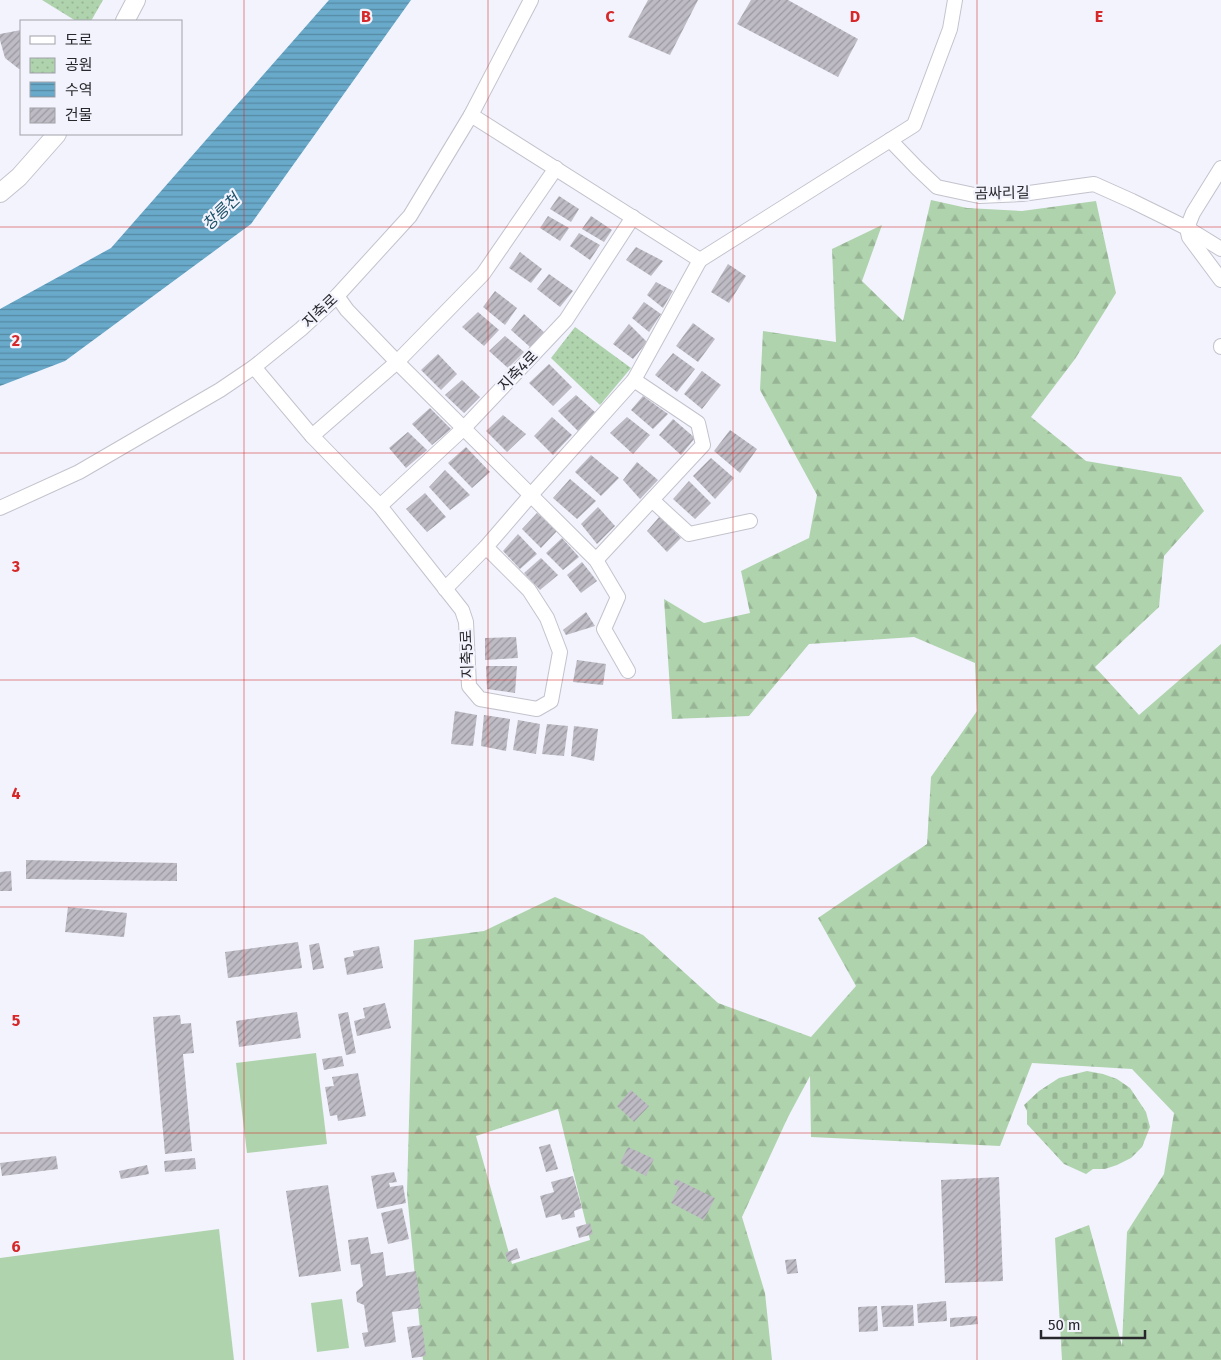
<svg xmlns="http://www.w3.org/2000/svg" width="1221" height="1360" font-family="'Fira Sans','Noto Sans KR',sans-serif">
<defs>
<pattern id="forest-firs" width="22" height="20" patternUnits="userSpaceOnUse" patternTransform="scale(1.25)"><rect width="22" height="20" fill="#afd3ad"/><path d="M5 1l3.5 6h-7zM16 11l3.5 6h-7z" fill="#97b595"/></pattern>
<pattern id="cemetery-stones" width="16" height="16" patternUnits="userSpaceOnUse" patternTransform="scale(1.25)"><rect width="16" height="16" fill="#afd3ad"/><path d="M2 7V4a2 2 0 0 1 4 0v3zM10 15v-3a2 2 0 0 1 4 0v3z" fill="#97b595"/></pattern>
<pattern id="park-dots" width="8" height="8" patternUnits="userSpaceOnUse" patternTransform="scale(1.25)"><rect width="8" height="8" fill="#afd3ad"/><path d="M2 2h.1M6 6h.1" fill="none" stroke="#97b595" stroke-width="1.8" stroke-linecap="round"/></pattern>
<pattern id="water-rules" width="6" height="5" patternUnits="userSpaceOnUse" patternTransform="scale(1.25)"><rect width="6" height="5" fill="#69a9ca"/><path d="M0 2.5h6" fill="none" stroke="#568aa4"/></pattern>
<pattern id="building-hatch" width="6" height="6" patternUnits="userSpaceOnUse" patternTransform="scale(1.25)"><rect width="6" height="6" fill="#bebbc4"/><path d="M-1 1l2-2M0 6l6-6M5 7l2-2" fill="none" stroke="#9a989f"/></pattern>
</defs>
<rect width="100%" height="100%" fill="#f2f3fd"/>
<path fill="url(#forest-firs)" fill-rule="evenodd" d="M931,200L967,208L1022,211L1096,201L1116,293L1075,359L1031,417L1086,461L1181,477L1204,511L1164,556L1159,607L1095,667L1139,715L1221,644V1360H1062L1055,1238L1089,1225L1122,1346L1127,1232L1164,1174L1174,1113L1132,1069L1032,1063L1000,1146L811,1137L810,1076L788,1117L742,1217L765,1293L772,1360H423L407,1193L414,940L484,931L555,897L643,935L718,1003L811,1037L856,986L818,918L927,844L931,777L977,711L975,663L914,637L809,644L749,716L672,719L664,599L704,623L750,613L741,571L809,538L817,495L760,390L763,331L836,342L832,249L882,225L862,281L903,321ZM558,1109L590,1240L512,1264L476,1136Z"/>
<path fill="url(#cemetery-stones)" d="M1087,1071L1103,1074L1117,1079L1130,1088L1146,1112L1150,1127L1142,1147L1131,1158L1117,1165L1105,1169H1093L1086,1174L1064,1164L1027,1124V1111L1024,1105L1039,1091L1059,1078Z"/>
<g fill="url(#park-dots)">
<path d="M42,0H103L91,21H76Z"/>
<path d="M575,327L631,368L600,405L551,358Z"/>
</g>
<g fill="#afd3ad">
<path d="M316,1053L327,1144L247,1153L236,1063Z"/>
<path d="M219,1229L234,1360H0V1258Z"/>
<path d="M342,1299L349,1348L317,1352L311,1303Z"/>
</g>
<path fill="url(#water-rules)" d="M329,0H411L251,224L65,361L0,386V309L111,248Z"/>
<g fill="url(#building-hatch)">
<path d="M648,0H698L670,55L628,37Z"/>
<path d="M751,0H788L858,39L838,77L737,24Z"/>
<path d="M21,30V68L19,69L5,58L0,40V34Z"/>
<path d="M559,196L579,209L571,222L550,209Z"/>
<path d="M548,216L569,228L560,241L540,228Z"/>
<path d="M591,216L612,230L604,242L582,229Z"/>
<path d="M579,233L600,245L590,260L570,246Z"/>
<path d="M636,247L663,261L651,276L626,260Z"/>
<path d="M520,252L542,269L531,283L509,268Z"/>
<path d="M728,264L746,276L729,303L711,292Z"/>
<path d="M549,274L573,291L560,307L537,289Z"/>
<path d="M656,282L673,291L663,308L647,295Z"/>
<path d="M495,291L517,308L505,325L483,307Z"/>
<path d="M644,302L661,314L649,332L632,318Z"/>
<path d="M478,312L499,330L484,346L462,327Z"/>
<path d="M524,314L545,333L530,347L511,330Z"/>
<path d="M693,323L715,339L698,362L676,346Z"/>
<path d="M629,324L647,342L633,359L613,344Z"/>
<path d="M505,336L524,352L508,368L489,351Z"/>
<path d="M673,353L695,369L677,392L655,375Z"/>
<path d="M438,354L457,374L441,390L421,370Z"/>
<path d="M549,364L572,387L553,406L529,383Z"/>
<path d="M702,371L721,385L702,409L684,394Z"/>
<path d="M462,380L480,397L464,413L445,395Z"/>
<path d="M576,395L596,413L578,431L558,411Z"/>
<path d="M643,396L668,414L653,429L631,410Z"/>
<path d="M430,408L451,429L432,445L412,424Z"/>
<path d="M503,415L526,434L507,452L486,431Z"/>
<path d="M552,417L572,435L553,455L534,436Z"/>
<path d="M627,417L650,435L633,454L610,433Z"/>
<path d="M673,419L695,438L681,455L659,435Z"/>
<path d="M730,430L757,449L740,473L714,451Z"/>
<path d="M408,432L427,450L406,468L389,448Z"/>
<path d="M466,447L490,472L472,488L448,463Z"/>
<path d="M591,455L619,478L601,496L575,472Z"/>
<path d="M711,458L734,478L715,499L693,476Z"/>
<path d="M637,462L658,480L640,499L623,480Z"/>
<path d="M445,470L470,495L450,510L429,487Z"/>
<path d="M570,479L596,501L577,519L553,498Z"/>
<path d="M689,481L711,503L695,519L673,499Z"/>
<path d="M425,493L446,517L427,532L406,509Z"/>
<path d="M598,507L615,526L597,544L581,524Z"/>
<path d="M537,513L557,531L541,548L522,529Z"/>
<path d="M660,516L681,538L667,552L647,531Z"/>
<path d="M518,534L537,554L520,569L503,551Z"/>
<path d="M562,538L579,557L563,570L546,553Z"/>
<path d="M541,558L558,575L540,590L524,573Z"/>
<path d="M582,562L597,581L581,593L567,575Z"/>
<path d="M586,612L595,626L566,635L563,630Z"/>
<path d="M516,637L518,658L485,660V638Z"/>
<path d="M577,660L606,664L603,685L573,682Z"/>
<path d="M486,666H517L515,693L487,689Z"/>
<path d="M455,711L477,715L473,746L451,744Z"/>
<path d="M484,715L510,719L506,751L481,746Z"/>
<path d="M518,720L540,724L536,754L513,750Z"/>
<path d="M547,724L568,726L564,756L542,754Z"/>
<path d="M574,726L598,729L594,761L571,756Z"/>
<path d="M26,860L177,863V881L26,879Z"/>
<path d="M11,871L12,891H0V872Z"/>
<path d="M68,907L127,913L124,937L65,932Z"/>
<path d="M298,942L302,968L228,978L225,952Z"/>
<path d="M319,943L324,968L313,970L309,945Z"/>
<path d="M379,946L383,968L347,975L344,958L354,956L353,951Z"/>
<path d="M385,1003L391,1028L357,1036L354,1021L365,1018L363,1008Z"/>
<path d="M297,1012L301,1038L239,1047L236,1021Z"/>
<path d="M348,1012L356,1053L346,1055L338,1014Z"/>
<path d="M180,1015L181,1024L191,1023L194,1053L183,1054L192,1151L165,1154L153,1017Z"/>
<path d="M342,1056L344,1066L324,1070L322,1059Z"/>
<path d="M358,1073L366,1116L338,1121L337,1115L330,1116L325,1087L334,1086L332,1077Z"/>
<path d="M631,1090L649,1106L634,1122L617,1106Z"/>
<path d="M550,1144L558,1169L546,1172L539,1147Z"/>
<path d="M628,1147L654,1159L646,1176L620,1163Z"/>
<path d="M56,1156L58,1169L2,1176L0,1163Z"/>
<path d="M195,1158L196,1169L165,1172L164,1161Z"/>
<path d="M147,1165L149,1174L121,1179L119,1171Z"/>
<path d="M394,1172L397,1182L389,1183L390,1187L403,1185L406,1203L377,1209L371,1176Z"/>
<path d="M573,1176L582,1208L574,1211L575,1217L562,1220L560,1214L546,1218L540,1196L554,1192L551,1182Z"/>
<path d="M999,1177L1003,1281L945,1283L941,1180Z"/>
<path d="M676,1179L715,1198L704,1220L671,1203L679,1187L673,1184Z"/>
<path d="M328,1185L341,1271L299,1277L286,1191Z"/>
<path d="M402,1208L409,1239L388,1244L381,1213Z"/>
<path d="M590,1223L593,1234L579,1238L576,1227Z"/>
<path d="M368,1237L371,1254L383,1252L386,1276L416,1271L421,1308L392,1312L396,1342L365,1347L362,1333L368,1332L364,1305L357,1302L356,1292L363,1286L360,1264L351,1265L348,1240Z"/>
<path d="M517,1248L520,1258L508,1262L505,1253Z"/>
<path d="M796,1259L798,1273L787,1274L785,1260Z"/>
<path d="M946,1301L947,1321L918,1323L917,1304Z"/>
<path d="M913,1305L914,1326L883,1327L881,1306Z"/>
<path d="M877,1306L878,1331L859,1332L858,1307Z"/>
<path d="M977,1316L978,1324L950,1327V1318Z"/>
<path d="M422,1325L426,1356L412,1358L407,1327Z"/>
</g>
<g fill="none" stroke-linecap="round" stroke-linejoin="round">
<defs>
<g id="minor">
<path d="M890,140L917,168L937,187L979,196L1022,194L1094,184L1132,201L1187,228L1221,249"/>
<path d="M1221,168L1193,213L1187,228L1189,237L1221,280"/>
<path d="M700,260L914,125L950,29L955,0"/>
<path d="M337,296L347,310L397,362L596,560L618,597L604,629L628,671"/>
<path d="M1221,347V346"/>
<path d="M254,367L312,436L380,506L462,610L466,622L469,686L480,699L537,709L551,701L560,652L547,618L529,590L486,547"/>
<path d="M312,436L397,362L483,274L556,168"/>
<path d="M652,500L689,534L750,521"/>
<path d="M380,506L464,428L566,320L633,217"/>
<path d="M0,508L79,472L220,390L254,367L301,329L337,296L410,216L471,115L531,0"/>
<path d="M596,560L703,445L698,423L634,380"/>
<path d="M445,589L486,547L530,496L634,380L700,260L471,115"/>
</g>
<g id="major">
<path d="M125,21L136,0"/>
<path d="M0,193L19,177L57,134"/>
</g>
</defs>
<use href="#minor" stroke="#c3c3cd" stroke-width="16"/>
<use href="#major" stroke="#c3c3cd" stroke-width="20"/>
<use href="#minor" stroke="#fff" stroke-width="14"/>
<use href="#major" stroke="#fff" stroke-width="18"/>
</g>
<path fill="none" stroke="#d62828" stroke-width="1" stroke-opacity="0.55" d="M244,0V1360M488,0V1360M733,0V1360M977,0V1360M0,227H1221M0,453H1221M0,680H1221M0,907H1221M0,1133H1221"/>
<g text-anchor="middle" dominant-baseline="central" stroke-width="4.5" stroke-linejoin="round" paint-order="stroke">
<g font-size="15" fill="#28282c" stroke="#f2f3fd">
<text transform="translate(1002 193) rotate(-1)">곰싸리길</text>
<text transform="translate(320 311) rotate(-43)">지축로</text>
<text transform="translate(518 371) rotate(-46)">지축4로</text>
<text transform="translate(467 654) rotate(-92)">지축5로</text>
</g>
<g font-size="16" font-style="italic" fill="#1d5168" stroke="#f2f3fd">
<text transform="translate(221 212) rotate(-44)">창릉천</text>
</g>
</g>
<g font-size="16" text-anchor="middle" font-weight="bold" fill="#d62828" stroke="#f2f3fd" stroke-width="4.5" stroke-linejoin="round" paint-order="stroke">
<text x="366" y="22">B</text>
<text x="610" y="22">C</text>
<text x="855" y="22">D</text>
<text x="1099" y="22">E</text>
<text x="16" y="346">2</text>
<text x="16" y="572">3</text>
<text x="16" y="799">4</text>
<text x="16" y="1026">5</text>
<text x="16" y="1252">6</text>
</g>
<rect x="20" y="20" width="162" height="115" fill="#f2f3fd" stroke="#a1a2a9"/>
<rect x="30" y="36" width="25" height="8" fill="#ffffff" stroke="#a1a2a9"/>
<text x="65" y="45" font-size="15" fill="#28282c">도로</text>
<rect x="30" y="58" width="25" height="15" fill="url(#park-dots)" stroke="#a1a2a9"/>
<text x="65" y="70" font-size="15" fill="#28282c">공원</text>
<rect x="30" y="82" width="25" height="15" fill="url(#water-rules)" stroke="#a1a2a9"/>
<text x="65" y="95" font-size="15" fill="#28282c">수역</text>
<rect x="30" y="108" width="25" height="15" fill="url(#building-hatch)" stroke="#a1a2a9"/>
<text x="65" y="120" font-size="15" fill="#28282c">건물</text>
<path d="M1041 1330v8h104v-8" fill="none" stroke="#28282c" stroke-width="2.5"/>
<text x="1048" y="1330" font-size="15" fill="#28282c" stroke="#f2f3fd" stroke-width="4" paint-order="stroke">50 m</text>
</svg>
